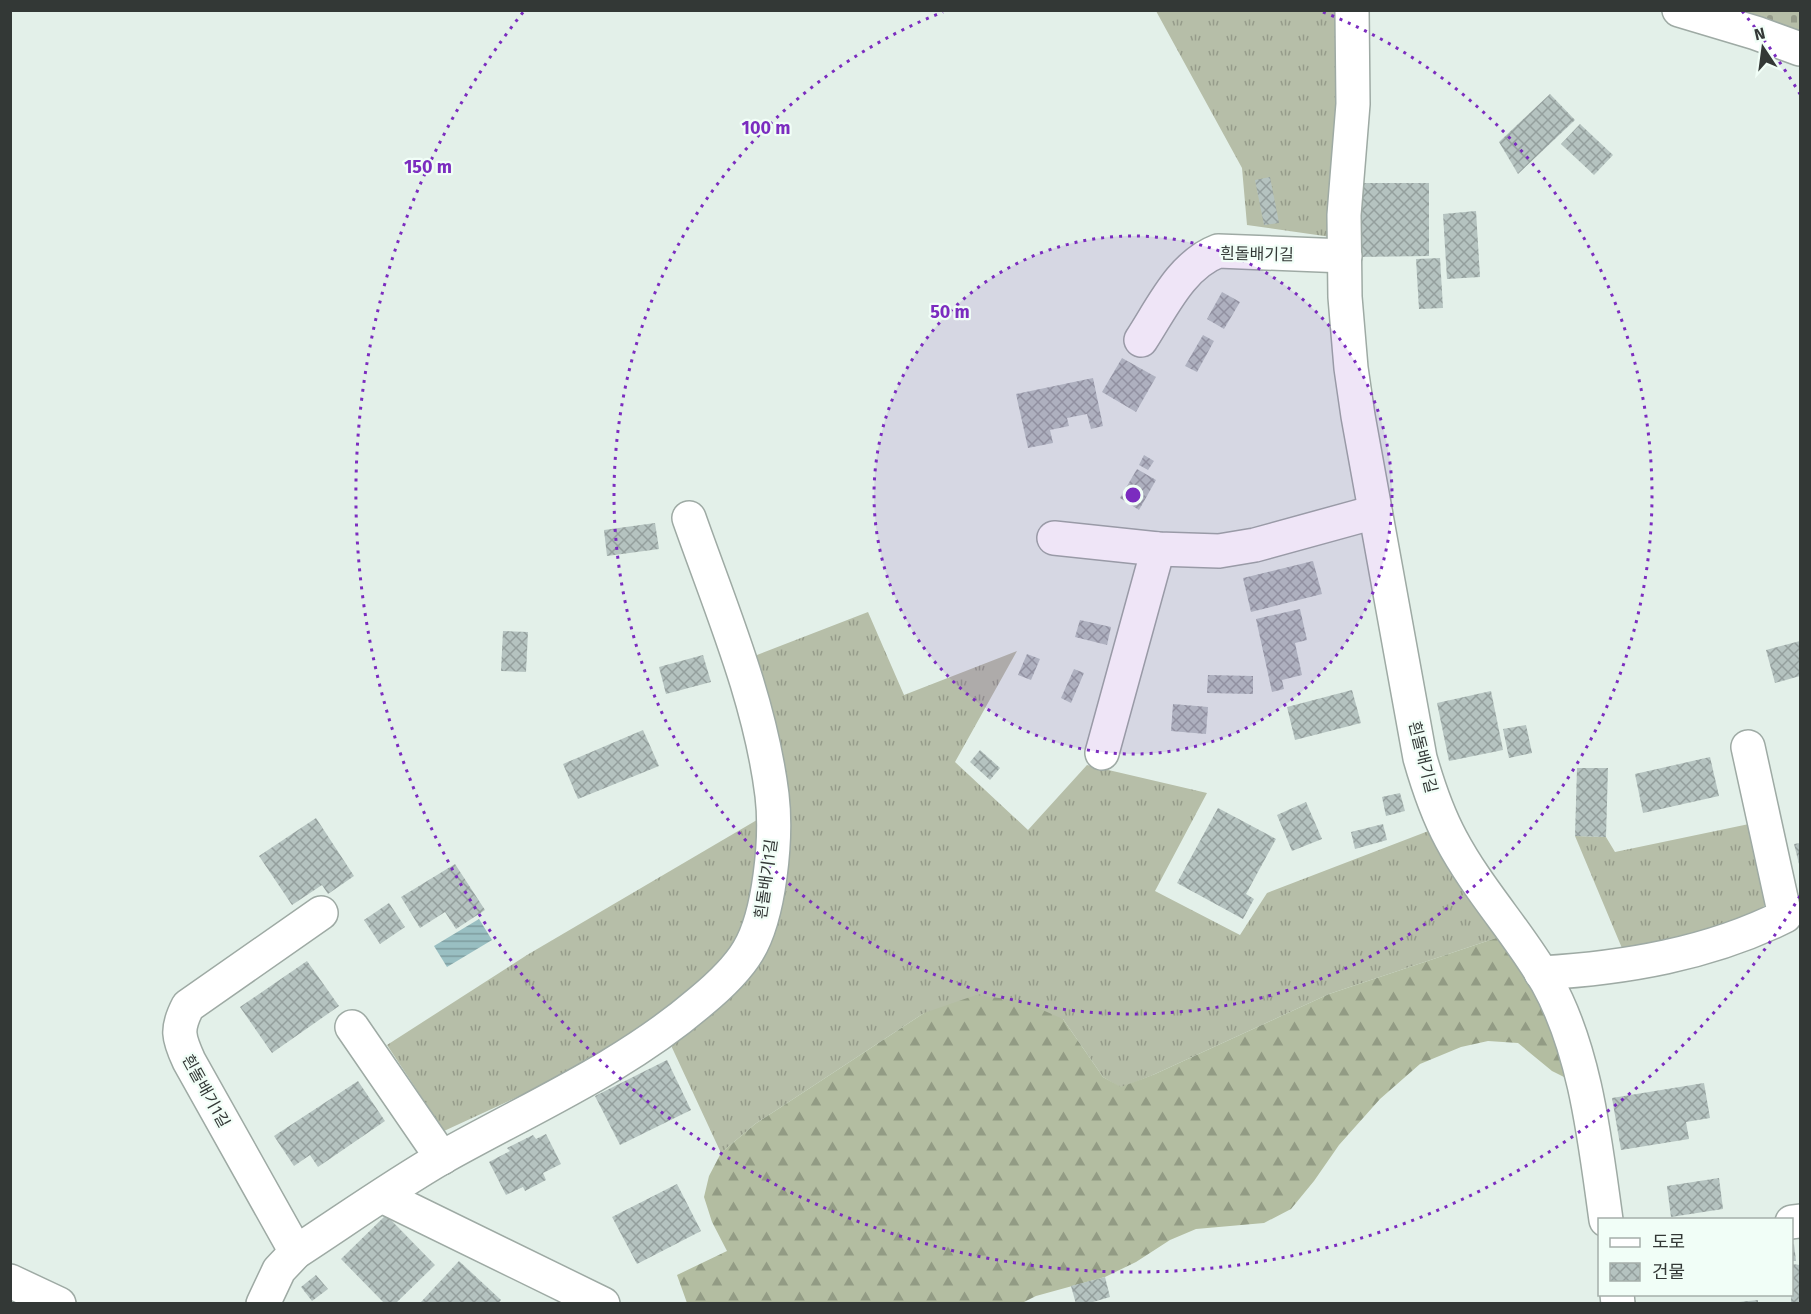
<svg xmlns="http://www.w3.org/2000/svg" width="1811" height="1314" font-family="'Fira Sans','Noto Sans KR',sans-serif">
<defs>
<pattern id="grass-tufts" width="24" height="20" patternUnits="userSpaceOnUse" patternTransform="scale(1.5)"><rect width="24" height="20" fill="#b6bea8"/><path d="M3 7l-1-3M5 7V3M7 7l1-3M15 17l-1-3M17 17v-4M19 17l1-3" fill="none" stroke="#959b8a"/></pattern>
<pattern id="forest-firs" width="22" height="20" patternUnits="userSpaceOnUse" patternTransform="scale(1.5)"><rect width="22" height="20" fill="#b3bda1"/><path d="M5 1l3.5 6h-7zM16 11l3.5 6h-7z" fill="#929b84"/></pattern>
<pattern id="cemetery-stones" width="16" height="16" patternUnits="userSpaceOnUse" patternTransform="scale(1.5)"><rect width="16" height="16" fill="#b6bea8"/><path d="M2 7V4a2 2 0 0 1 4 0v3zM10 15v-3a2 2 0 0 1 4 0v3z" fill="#959b8a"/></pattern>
<pattern id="water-rules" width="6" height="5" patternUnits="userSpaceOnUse" patternTransform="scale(1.5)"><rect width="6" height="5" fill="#99bfc2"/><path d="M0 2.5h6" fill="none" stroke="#7d9c9e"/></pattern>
<pattern id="building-cross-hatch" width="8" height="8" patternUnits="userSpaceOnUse" patternTransform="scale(1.5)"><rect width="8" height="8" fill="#b5c3c0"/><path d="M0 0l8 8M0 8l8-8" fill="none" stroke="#949f9d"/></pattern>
</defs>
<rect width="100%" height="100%" fill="#e3f0e9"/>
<g fill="url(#grass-tufts)">
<path d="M1156,11H1342L1331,237L1247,225L1242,168Z"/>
<path d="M868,612L904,695L1017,651L955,762L1028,830L1087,765L1207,793L1155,891L1240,935L1267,893L1431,830L1505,935L1329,994L1155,1074L1121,1088L1103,1077L1063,1019L924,1013L755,1124L721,1153L668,1039L776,910L752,657Z"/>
<path d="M762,817L759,902L720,973L580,1068L444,1131L387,1045L527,955Z"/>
<path d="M1749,824L1765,886V905L1754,916L1624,953L1575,836L1606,837L1615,852Z"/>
</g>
<path fill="url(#forest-firs)" d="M1505,935L1522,958L1572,1081L1552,1071L1518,1043L1488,1041L1461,1047L1420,1064L1380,1099L1339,1145L1314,1181L1291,1209L1264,1223L1196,1229L1170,1240L1136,1262L1105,1277L1036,1296L1022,1303H687L677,1275L727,1251L712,1222L704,1197L709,1176L721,1153L755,1124L924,1013L976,995L1022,1001L1063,1019L1103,1077L1121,1087L1155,1074L1329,994Z"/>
<path fill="url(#cemetery-stones)" d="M1714,11H1800V40Z"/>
<path fill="url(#water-rules)" d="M479,919L492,940L447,967L434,946Z"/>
<g fill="url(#building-cross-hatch)">
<path d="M1550,94L1575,120L1518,174L1499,142Z"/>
<path d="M1580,124L1613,155L1594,175L1561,144Z"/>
<path d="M1270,177L1279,223L1264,225L1255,180Z"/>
<path d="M1358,183H1429V256L1359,257Z"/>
<path d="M1476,211L1480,277L1447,279L1443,214Z"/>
<path d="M1440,258L1443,308L1419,309L1416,259Z"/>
<path d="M1222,292L1240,302L1224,329L1207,319Z"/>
<path d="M1203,335L1214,341L1197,372L1185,366Z"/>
<path d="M1122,358L1156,377L1136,412L1102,392Z"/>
<path d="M1093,378L1103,426L1091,429L1087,414L1067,418L1069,426L1050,430L1053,443L1028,448L1016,394Z"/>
<path d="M1144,455L1154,461L1148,470L1139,465Z"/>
<path d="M1137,469L1156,480L1139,510L1120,498Z"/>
<path d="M655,523L659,549L607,556L604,530Z"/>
<path d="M1313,561L1322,594L1251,612L1243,578Z"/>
<path d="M1300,609L1307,640L1295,643L1302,675L1282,680L1284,689L1272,692L1256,619Z"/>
<path d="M1080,620L1111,627L1107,645L1075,637Z"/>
<path d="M503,631L528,632L526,672L501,671Z"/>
<path d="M1800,641V676L1775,683L1766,650Z"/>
<path d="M1027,654L1040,659L1031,680L1018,675Z"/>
<path d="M703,655L711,682L666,694L659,667Z"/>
<path d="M1074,669L1084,673L1071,703L1061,698Z"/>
<path d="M1208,675L1253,676V694L1207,693Z"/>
<path d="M1352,690L1361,723L1295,740L1287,707Z"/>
<path d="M1491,691L1503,750L1449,761L1437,703Z"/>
<path d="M1173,704L1208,707L1206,734L1171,731Z"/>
<path d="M1526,725L1532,753L1509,758L1503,729Z"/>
<path d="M643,730L659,766L578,799L563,764Z"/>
<path d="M980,750L1000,768L990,780L970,762Z"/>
<path d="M1710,757L1719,796L1643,813L1635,774Z"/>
<path d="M1577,768H1608L1606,837L1575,836Z"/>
<path d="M1400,793L1405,811L1386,816L1382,797Z"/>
<path d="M1306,802L1322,839L1292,851L1277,815Z"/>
<path d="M1218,808L1276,839L1246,894L1254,899L1243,919L1177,883Z"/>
<path d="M316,818L354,876L328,894L322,885L292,905L259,856Z"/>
<path d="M1383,824L1387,840L1355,849L1351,832Z"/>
<path d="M1800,843V868L1794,844Z"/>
<path d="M455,864L485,910L456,929L445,912L420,928L401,897Z"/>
<path d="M389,903L405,927L380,944L364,920Z"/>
<path d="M307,961L339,1006L272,1053L240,1007Z"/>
<path d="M667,1060L691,1110L620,1145L595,1096Z"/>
<path d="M358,1081L385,1121L318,1167L310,1155L294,1166L274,1136Z"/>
<path d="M1704,1083L1710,1118L1686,1122L1689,1139L1621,1150L1612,1098Z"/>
<path d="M546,1134L561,1164L543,1173L546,1180L525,1191L523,1187L506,1195L489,1162L510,1151L507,1148L533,1135L536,1139Z"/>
<path d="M1719,1178L1723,1209L1671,1217L1667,1186Z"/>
<path d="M677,1184L701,1231L637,1264L612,1217Z"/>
<path d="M386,1215L435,1265L395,1304H385L341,1259Z"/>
<path d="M1794,1244L1796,1261H1792V1245Z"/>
<path d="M459,1261L501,1300L498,1304H423L421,1302Z"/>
<path d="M1792,1264L1800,1265V1304H1791Z"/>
<path d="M316,1275L328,1289L312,1301L301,1287Z"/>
<path d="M1105,1277L1110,1297L1086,1304H1076L1071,1286Z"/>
<path d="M1758,1300V1304H1740L1739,1302Z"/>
</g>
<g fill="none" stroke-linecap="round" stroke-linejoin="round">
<defs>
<g id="minor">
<path d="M1352,10L1353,104L1344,215L1345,297L1351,368L1358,416L1420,758C1428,786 1437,813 1451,839C1478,890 1518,932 1547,982C1586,1052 1595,1142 1606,1220"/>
<path d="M1679,10L1756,33L1800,49"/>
<path d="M1141,340C1162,308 1181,265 1218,251L1345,256"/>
<path d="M1054,538L1158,549L1219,551L1255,545L1375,512"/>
<path d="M1102,753L1158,549"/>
<path d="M1541,973C1625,968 1709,954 1785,916L1748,747"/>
<path d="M352,1027L442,1158"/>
<path d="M382,1196L603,1304"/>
<path d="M1792,1222L1800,1221"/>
<path d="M296,1252L189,1061C178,1037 176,1029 188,1006L321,913"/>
<path d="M10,1281L59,1304"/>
<path d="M1617,1294L1618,1304"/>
<path d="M263,1304L279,1270L296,1252C345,1220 393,1186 443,1157C530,1108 623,1068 700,1002C717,988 736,971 748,951C770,915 777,837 772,795C760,699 721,609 689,518"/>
</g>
</defs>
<use href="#minor" stroke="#9eaaa4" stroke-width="36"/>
<use href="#minor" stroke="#fff" stroke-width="33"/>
</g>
<circle cx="1133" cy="495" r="259" fill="#7b2cbf" fill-opacity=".12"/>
<g fill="none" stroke="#7b2cbf" stroke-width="3" stroke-dasharray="3 6">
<circle cx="1133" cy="495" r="259"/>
<path d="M1323 12A519 519 0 1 1 943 12"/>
<path d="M1800 896A778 778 0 1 1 524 11M1742 11A778 778 0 0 1 1800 94"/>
</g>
<g text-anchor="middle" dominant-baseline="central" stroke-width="4.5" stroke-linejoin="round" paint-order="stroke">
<g font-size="16" fill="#333836" stroke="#f1fef7">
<text transform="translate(1257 254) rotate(1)">흰돌배기길</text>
<text transform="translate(1423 757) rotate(76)">흰돌배기길</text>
<text transform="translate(766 879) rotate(-82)">흰돌배기1길</text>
<text transform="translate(206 1091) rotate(61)">흰돌배기1길</text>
</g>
</g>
<circle cx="1133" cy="495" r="9" fill="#7b2cbf" stroke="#f1fef7" stroke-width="3"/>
<g font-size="18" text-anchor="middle" font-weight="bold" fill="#7b2cbf" stroke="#f1fef7" stroke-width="4.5" stroke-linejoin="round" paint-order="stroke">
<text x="766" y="134">100 m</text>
<text x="428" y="173">150 m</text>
<text x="950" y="318">50 m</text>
</g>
<rect width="1811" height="1314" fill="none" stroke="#333836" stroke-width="24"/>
<rect x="1598" y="1218" width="195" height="78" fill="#f1fef7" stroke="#a5afaa" stroke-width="1.5"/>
<rect x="1610" y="1238" width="30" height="9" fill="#ffffff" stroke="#a5afaa" stroke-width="1.5"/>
<text x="1652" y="1248" font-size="18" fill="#333836">도로</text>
<rect x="1610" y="1263" width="30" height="18" fill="url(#building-cross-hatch)" stroke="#a5afaa" stroke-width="1.5"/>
<text x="1652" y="1278" font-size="18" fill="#333836">건물</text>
<g transform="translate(1763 48) rotate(347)" stroke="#f1fef7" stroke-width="4.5" paint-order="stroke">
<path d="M0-4.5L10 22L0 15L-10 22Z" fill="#333836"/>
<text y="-9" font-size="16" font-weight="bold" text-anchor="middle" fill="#333836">N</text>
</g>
</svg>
